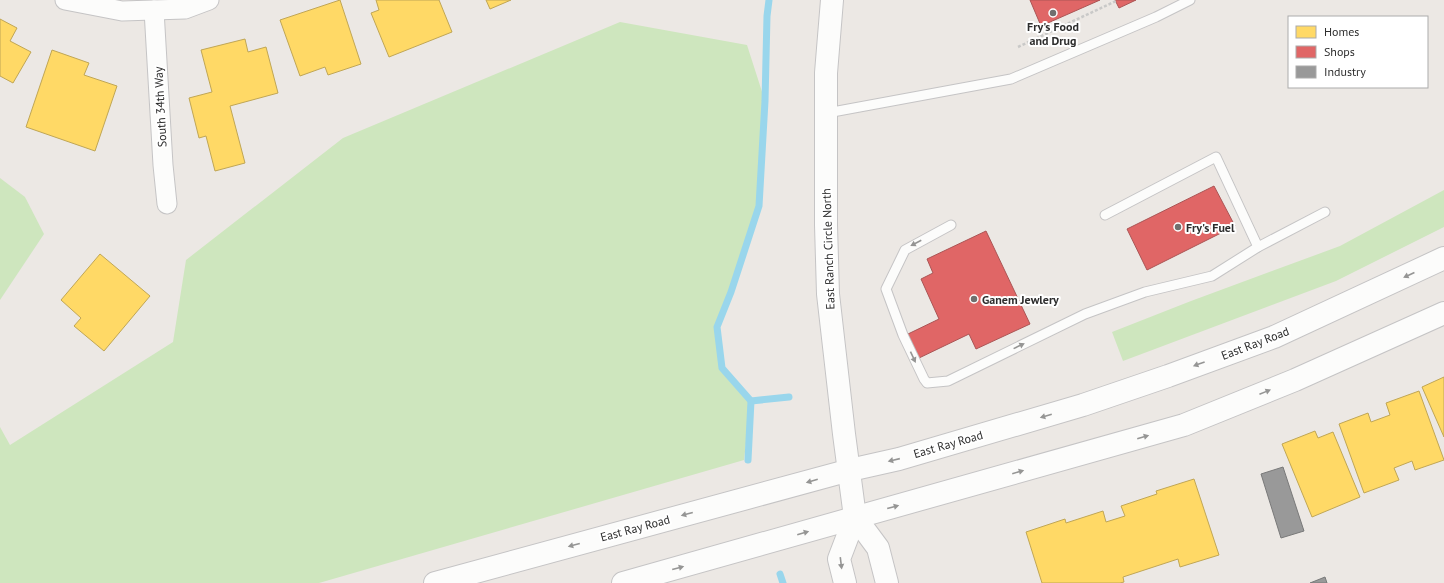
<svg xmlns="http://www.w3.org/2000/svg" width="1444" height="583" font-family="'PT Sans',sans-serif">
<rect width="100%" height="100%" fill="#ece8e4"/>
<g fill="#cee6be">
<path d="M620,22L747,45L765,101L759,206L731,292L717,327L722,368L751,401L744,460L319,583H0V427L10,445L173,342L186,260L343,138Z"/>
<path d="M0,178L25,197L44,234L0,300Z"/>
<path d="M1444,190V227L1336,281L1123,361L1112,332L1191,301L1340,246Z"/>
</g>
<g fill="#ffd966" stroke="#c0a655">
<path d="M340,0L361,64L328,75L325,67L300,76L280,20Z"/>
<path d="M376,0H439L452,32L389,57L371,13L379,10Z"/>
<path d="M486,0H511L490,9Z"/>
<path d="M0,19L17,28L10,41L31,52L13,83L0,76Z"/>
<path d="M245,39L248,52L266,47L278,93L230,106L245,163L215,171L206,136L199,138L189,98L212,92L201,50Z"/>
<path d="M52,50L89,63L84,75L117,86L95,151L26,127Z"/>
<path d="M100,254L150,296L104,351L74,326L81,318L61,300Z"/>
<path d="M1444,377V437L1422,387Z"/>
<path d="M1419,391L1444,460L1415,470L1412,461L1394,468L1399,480L1364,493L1339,424L1368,413L1371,422L1390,415L1386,403Z"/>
<path d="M1315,431L1318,438L1333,432L1360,497L1312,517L1282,444Z"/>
<path d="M1194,479L1219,555L1180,567L1178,559L1123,577L1124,582L1120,583H1042L1026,532L1065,519L1066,523L1103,511L1106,522L1125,516L1121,506L1157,494L1156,491Z"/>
</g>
<g fill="#e06666" stroke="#ab5555">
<path d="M1030,0H1100L1041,26Z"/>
<path d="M1115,0H1136L1119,8Z"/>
<path d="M1214,186L1235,226L1147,270L1127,229Z"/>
<path d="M986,231L1030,324L976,349L969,334L919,358L908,334L939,319L921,279L933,273L927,259Z"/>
</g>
<g fill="#999" stroke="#797979">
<path d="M1283,467L1304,531L1281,538L1261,474Z"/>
<path d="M1325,577L1327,583H1310Z"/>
</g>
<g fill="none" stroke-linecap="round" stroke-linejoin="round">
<g stroke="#99d6ec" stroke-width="7">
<path d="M751,401L789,397"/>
<path d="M748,460L751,401L722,368L717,327L731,292L759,206L765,101L767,16L769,0"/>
<path d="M780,574L783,583"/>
</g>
<defs>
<g id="lane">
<path d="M827,113L1011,79L1156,17L1190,0"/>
<path d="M1105,215L1216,157L1258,247"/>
<path d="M951,225L905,250L886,289L903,335L924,379L927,383L948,381L1085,314L1145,292L1212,276L1258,247L1325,212"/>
</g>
<g id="street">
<path d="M65,0L122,11L185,9L209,0"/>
<path d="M154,10L163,165L167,204"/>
</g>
<g id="secondary">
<path d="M832,0L826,73V225L828,294L844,434L855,517L839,559L845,583"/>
<path d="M855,517L878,548L887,583"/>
<path d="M435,583L850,470L899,459L1083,405L1168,376L1274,337L1444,258"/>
<path d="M623,583L1184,425L1295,380L1444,313"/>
</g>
</defs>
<use href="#lane" stroke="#c5c4c5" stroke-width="11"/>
<use href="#street" stroke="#c5c4c5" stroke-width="21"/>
<use href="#secondary" stroke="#c5c4c5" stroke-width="24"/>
<path stroke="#c9c9c8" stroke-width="2.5" stroke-dasharray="3 2" stroke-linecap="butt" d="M1018,47L1116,1"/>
<use href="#lane" stroke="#fcfcfb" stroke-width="9"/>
<use href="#street" stroke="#fcfcfb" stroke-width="19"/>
<use href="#secondary" stroke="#fcfcfb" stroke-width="22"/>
</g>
<defs><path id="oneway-solid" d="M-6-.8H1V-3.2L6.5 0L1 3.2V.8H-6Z"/></defs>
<g fill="#959594">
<use href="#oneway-solid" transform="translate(916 243) rotate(152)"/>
<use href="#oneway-solid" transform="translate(1409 275) rotate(155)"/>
<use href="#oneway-solid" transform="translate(1019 346) rotate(-26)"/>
<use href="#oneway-solid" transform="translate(913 357) rotate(65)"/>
<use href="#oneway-solid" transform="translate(1199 364) rotate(160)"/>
<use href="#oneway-solid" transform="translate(1265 392) rotate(-22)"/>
<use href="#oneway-solid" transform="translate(1046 416) rotate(164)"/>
<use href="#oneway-solid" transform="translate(1143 437) rotate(-16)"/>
<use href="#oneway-solid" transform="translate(894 460) rotate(167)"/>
<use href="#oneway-solid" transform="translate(1018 472) rotate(-16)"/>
<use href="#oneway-solid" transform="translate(812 481) rotate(164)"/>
<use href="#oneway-solid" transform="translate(893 507) rotate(-15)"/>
<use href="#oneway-solid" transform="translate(687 514) rotate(165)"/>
<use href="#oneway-solid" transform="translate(803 533) rotate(-16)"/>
<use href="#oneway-solid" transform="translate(574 545) rotate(165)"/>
<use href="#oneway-solid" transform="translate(841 563) rotate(83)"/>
<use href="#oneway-solid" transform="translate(678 568) rotate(-15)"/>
</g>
<g fill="#706f6e" stroke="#fff" stroke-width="1.5">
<circle cx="1053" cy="13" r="4"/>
<circle cx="1178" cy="227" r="4"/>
<circle cx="974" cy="299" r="4"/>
</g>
<g text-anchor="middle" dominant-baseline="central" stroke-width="4" stroke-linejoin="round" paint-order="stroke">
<g font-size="12" font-weight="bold" fill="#2e2e2e" stroke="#fff" text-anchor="start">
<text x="1053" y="26" text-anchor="middle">Fry's Food<tspan x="1053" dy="14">and Drug</tspan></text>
<text x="1186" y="227">Fry's Fuel</text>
<text x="982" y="299">Ganem Jewlery</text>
</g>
<g font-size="12" fill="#2e2e2e" stroke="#fff">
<text transform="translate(160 107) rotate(-93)">South 34th Way</text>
<text transform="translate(828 249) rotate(-92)">East Ranch Circle North</text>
<text transform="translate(1255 343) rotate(-21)">East Ray Road</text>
<text transform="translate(948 444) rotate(-16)">East Ray Road</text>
<text transform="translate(635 528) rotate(-15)">East Ray Road</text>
</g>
</g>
<rect x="1288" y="16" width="140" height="72" fill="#ffffff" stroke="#ababab"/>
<rect x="1296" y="26" width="20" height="12" fill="#ffd966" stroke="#ababab"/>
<text x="1324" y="36" font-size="12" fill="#2e2e2e">Homes</text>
<rect x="1296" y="46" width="20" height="12" fill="#e06666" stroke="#ababab"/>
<text x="1324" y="56" font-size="12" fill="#2e2e2e">Shops</text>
<rect x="1296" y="66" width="20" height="12" fill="#999999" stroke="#ababab"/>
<text x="1324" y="76" font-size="12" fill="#2e2e2e">Industry</text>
</svg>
